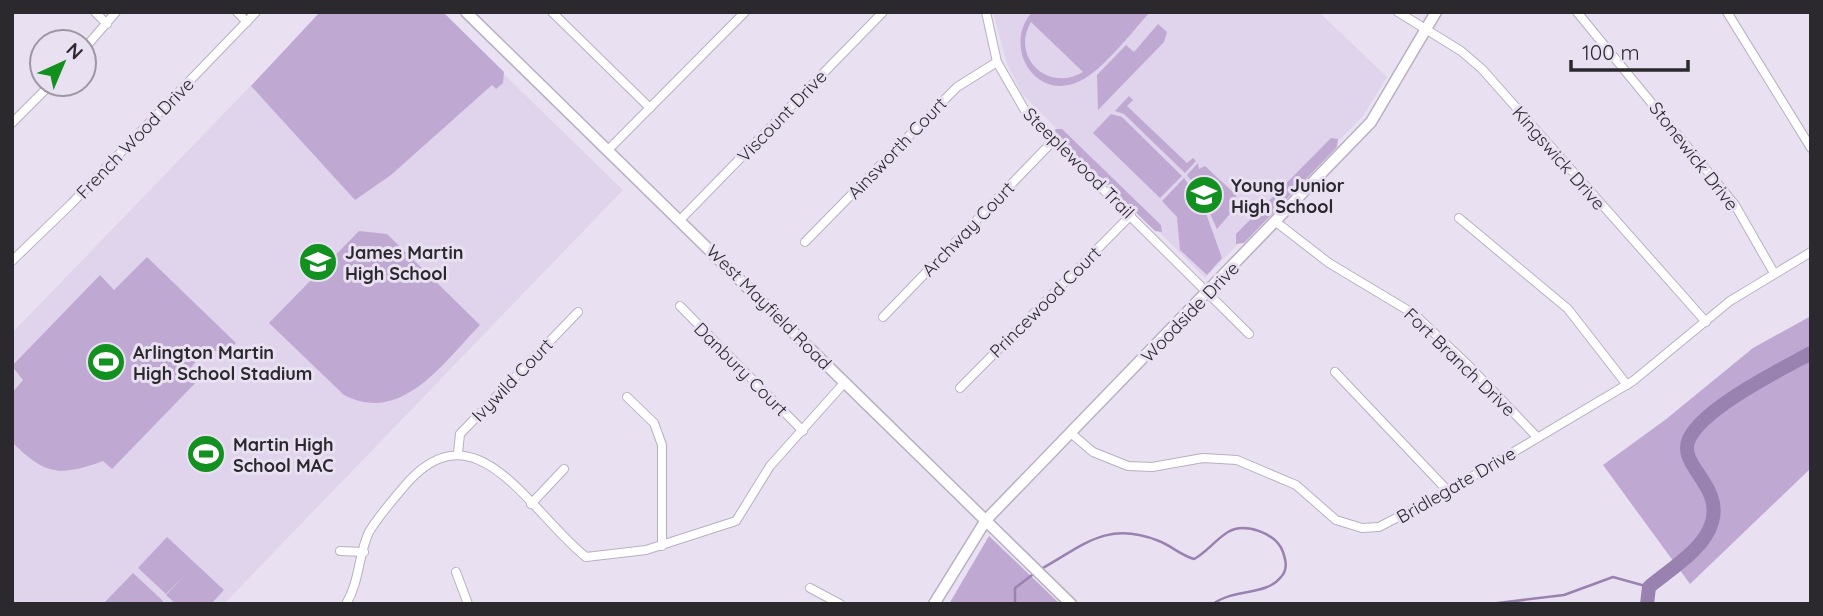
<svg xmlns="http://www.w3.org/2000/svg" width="1823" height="616" font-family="Quicksand,sans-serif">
<rect width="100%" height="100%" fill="#e9e1f2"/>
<g fill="#e0d4ec">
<path d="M322,12H440L623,190L224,604H12V333Z"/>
<path d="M993,12H1319L1387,77L1363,116L1205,278L1022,94L1007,64Z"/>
</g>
<g fill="#bfa9d3" fill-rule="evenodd">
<path d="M320,12H443L504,72L503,83L496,89L492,85L391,175L355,200L251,86Z"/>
<path d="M1032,12H1150C1132,32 1103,70 1080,81C1035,103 1002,46 1032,12ZM1031,22L1083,72C1049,93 1010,58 1031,22Z"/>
<path d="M1158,24L1167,32L1164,42L1098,110L1097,75L1126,45L1134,52Z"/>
<path d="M1129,96L1133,100L1127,106L1187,163L1193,158L1196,161L1185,173L1124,114L1115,111Z"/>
<path d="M1111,114L1122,117L1182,176L1160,198L1093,133Z"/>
<path d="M1055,129H1062L1161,225L1162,232L1155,231L1056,135Z"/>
<path d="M1331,138L1338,139L1337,147L1244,243L1236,244V234Z"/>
<path d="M1198,163L1199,169L1205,166L1236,195L1235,208L1217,229L1202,196L1187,175Z"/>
<path d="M1184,178L1203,205L1222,258L1207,275L1180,250L1177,217L1162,201Z"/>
<path d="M359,231L387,234L480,325C443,363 402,425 344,395L269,323Z"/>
<path d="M147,257L236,343L222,357L210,346L192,366L203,375L112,469L103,461C59,477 45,475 12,442V393L23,380L12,366L100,275L114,290Z"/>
<path d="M1811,316V468L1690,584L1603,465L1665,420L1753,348Z"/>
<path d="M989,536L1060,604H949Z"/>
<path d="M167,537L224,590L211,604H176L166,595L185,575L166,594L138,568Z"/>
<path d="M133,573L161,599L165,604H103Z"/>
</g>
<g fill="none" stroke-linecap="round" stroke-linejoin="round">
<g stroke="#9981b0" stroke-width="2.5">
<path d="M1041,569C1083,546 1106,520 1159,541C1172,546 1180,555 1194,559C1207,552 1215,540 1228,532C1245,522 1276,533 1283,552C1286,561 1288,569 1281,577C1266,596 1235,588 1213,604"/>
<path d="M1015,604V588L1036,572"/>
<path d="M1381,604H1393"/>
<path d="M1490,604L1564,595L1613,577L1649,587"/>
</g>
<path stroke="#9981b0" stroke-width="14" d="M1647,604L1649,587C1669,570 1705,549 1712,522C1723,485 1677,465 1689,439C1703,408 1780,370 1811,353"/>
<defs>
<g id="minor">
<path d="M95,12L107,24"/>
<path d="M237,12L247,22"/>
<path d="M552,12L650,108"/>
<path d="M986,12L997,62L1027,114L1249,334"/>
<path d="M1398,12L1461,51L1482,69L1706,322"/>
<path d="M1577,12L1735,205L1774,273"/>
<path d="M1727,12L1811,148"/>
<path d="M84,49L116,12"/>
<path d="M12,123L51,84"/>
<path d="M609,149L745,12"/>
<path d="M1459,218L1568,309L1627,385"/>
<path d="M680,220L883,12"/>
<path d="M1276,222L1329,263L1414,314L1469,366L1537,437"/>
<path d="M805,242L957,87L997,62"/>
<path d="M12,261L71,204L256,12"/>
<path d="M680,306L803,431"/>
<path d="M883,317L1053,141"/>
<path d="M1335,372L1448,491"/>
<path d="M960,388L1131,215"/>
<path d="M627,397L654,423L662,445V546"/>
<path d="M1072,434L1093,452L1128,466L1152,467L1203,458L1237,460L1296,485L1336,520L1362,528L1379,527L1448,491L1633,381L1730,301L1811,252"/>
<path d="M458,453L460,434L578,312"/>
<path d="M531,504L564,469"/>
<path d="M340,551L364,552"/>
<path d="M456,572L468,604"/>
<path d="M810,588L840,604"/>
<path d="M346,604C360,581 358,555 369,532C378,517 390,503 402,489C474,399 530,513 586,557L646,550L736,521L770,466L845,382"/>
</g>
<g id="tertiary">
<path d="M466,12L1071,604"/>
<path d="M934,604L986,520L1371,122L1436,12"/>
</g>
</defs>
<use href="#minor" stroke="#b8b0c1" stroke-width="10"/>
<use href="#tertiary" stroke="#b8b0c1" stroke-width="13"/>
<use href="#minor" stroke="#fff" stroke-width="8"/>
<use href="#tertiary" stroke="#fff" stroke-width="10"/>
</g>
<defs>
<symbol id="school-disc" viewBox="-11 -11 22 22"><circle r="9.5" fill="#139120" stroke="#e9e1f2"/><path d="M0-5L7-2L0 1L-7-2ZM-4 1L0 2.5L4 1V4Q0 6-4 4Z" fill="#fff"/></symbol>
<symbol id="stadium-disc" viewBox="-11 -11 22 22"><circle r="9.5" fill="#139120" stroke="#e9e1f2"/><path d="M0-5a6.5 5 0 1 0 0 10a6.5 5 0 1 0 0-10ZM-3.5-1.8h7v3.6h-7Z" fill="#fff"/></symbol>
</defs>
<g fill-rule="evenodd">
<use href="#school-disc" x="1182" y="173" width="44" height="44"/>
<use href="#school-disc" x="296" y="240" width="44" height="44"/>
<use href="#stadium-disc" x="84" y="340" width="44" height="44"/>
<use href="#stadium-disc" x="184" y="432" width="44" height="44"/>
</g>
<g text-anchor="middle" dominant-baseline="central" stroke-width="6" stroke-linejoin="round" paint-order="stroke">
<g font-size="18" fill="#2b282e" stroke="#e9e1f2">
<text transform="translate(782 116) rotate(-46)">Viscount Drive</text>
<text transform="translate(135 138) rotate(-46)">French Wood Drive</text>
<text transform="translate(897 148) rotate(-46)">Ainsworth Court</text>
<text transform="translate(1694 156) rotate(52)">Stonewick Drive</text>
<text transform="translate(1559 158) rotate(49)">Kingswick Drive</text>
<text transform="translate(1079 163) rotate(45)">Steeplewood Trail</text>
<text transform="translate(968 229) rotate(-46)">Archway Court</text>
<text transform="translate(1045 302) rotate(-45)">Princewood Court</text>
<text transform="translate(769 307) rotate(45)">West Mayfield Road</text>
<text transform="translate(1190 312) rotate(-46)">Woodside Drive</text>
<text transform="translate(1460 362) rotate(44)">Fort Branch Drive</text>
<text transform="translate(741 369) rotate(45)">Danbury Court</text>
<text transform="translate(512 380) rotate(-46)">Ivywild Court</text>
<text transform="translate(1456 485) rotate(-30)">Bridlegate Drive</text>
</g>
<g font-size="18" font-weight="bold" fill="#2b282e" stroke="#e9e1f2" text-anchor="start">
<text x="1231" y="185">Young Junior<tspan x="1231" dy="21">High School</tspan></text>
<text x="345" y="252">James Martin<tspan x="345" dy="21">High School</tspan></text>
<text x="133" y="352">Arlington Martin<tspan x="133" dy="21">High School Stadium</tspan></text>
<text x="233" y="444">Martin High<tspan x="233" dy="21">School MAC</tspan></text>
</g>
</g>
<rect width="1823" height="616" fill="none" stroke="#2b282e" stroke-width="28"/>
<g transform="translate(63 63) rotate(44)"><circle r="33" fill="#e9e1f2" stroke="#9d97a4" stroke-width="2"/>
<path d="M0-5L12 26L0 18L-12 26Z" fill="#139120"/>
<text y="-10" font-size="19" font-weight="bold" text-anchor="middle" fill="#2b282e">N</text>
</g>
<path d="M1571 60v10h117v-10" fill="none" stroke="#2b282e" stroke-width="3.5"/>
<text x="1582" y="60" font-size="21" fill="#2b282e" stroke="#e9e1f2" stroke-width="5" paint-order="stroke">100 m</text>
</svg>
